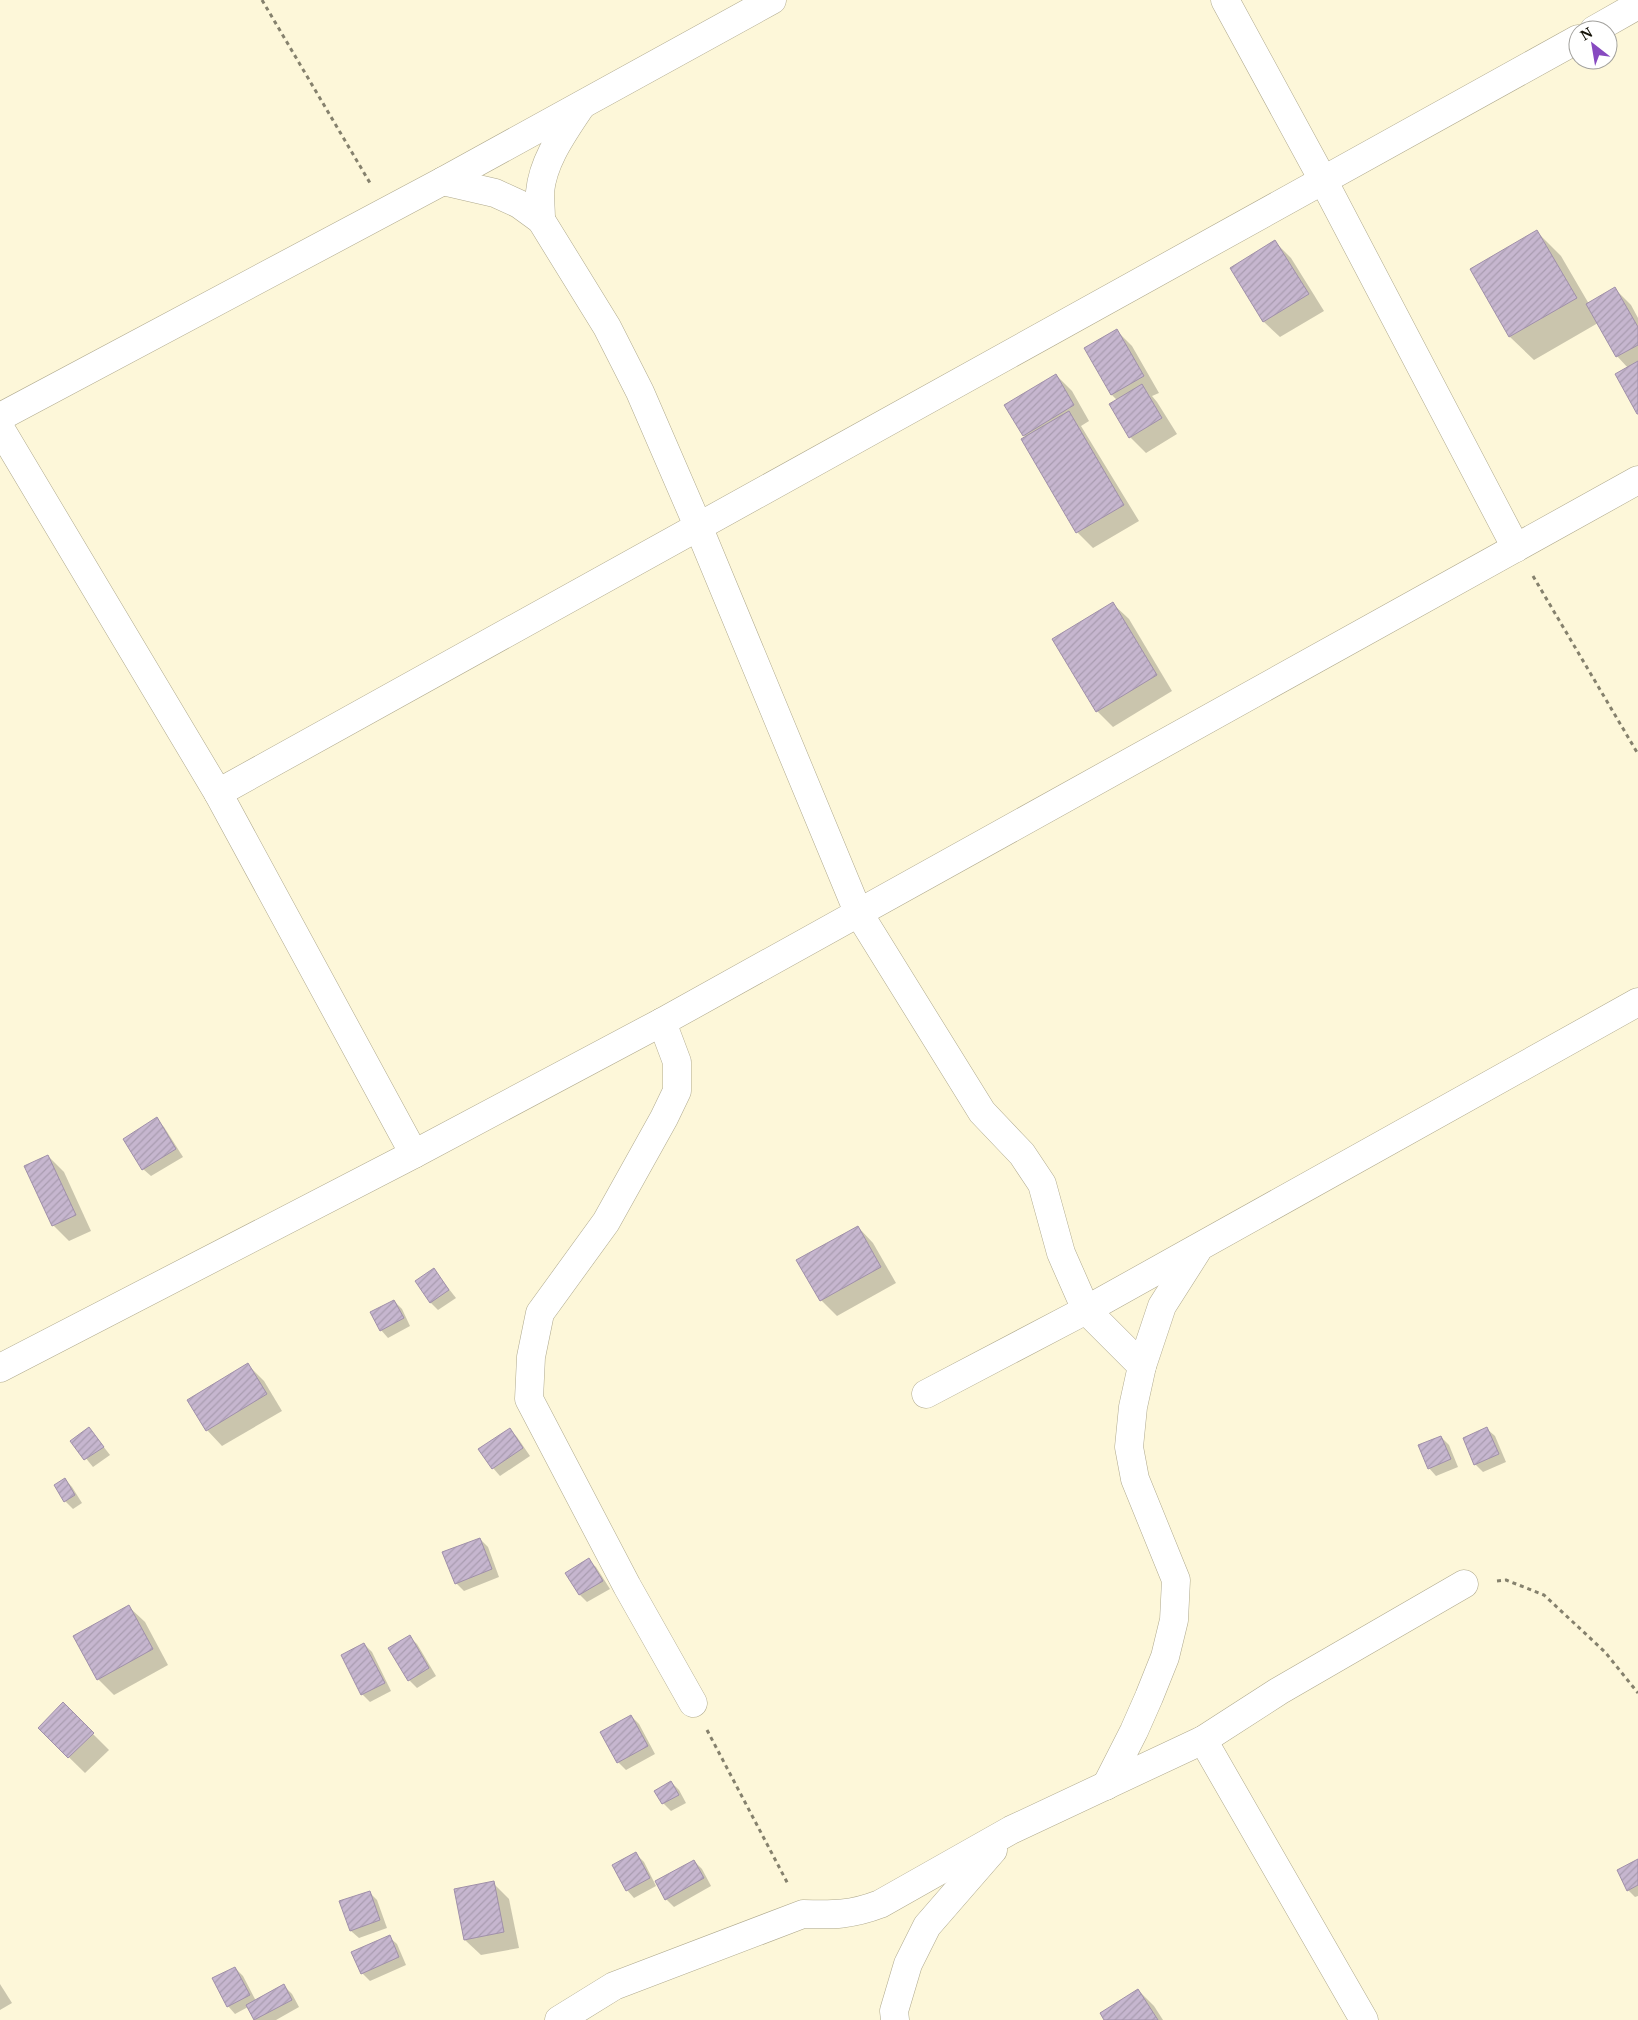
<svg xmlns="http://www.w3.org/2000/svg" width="1638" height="2020" font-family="'Noto Serif',serif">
<defs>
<pattern id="building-hatch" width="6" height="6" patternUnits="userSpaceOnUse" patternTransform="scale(1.25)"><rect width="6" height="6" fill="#c6b6cf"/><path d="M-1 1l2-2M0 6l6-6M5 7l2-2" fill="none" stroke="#a99cb0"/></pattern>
</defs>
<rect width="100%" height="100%" fill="#fdf7d9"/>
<g fill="#0003">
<path d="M1537,232L1561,256L1589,304L1615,289L1631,305L1638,318V414L1628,368L1617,356L1598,323L1534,360L1510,337L1472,270Z"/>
<path d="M1275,242L1291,258L1324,311L1280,337L1264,322L1232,269Z"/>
<path d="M1116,330L1132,346L1159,393L1152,396L1157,402L1177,434L1146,453L1130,437L1117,400L1112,395L1085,348Z"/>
<path d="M1056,375L1072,391L1089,421L1081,426L1139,521L1093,548L1077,532L1024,435Z"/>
<path d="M1113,604L1129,619L1172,691L1113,727L1097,711Z"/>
<path d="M156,1119L164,1127L183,1157L151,1176L143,1169Z"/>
<path d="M48,1156L64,1172L91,1231L69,1241L53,1225Z"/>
<path d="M858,1227L873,1243L896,1283L837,1316L821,1300Z"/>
<path d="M434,1270L456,1298L438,1310L431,1303L417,1281Z"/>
<path d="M394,1301L402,1309L410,1326L388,1338L381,1330Z"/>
<path d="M248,1365L264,1381L282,1411L222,1446L207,1430Z"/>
<path d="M89,1428L110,1455L93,1467L72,1441Z"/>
<path d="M1487,1429L1495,1436L1506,1462L1483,1472L1475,1464Z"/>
<path d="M510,1430L517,1437L530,1456L500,1476L493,1468Z"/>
<path d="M1441,1437L1449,1445L1458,1467L1436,1476L1429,1468Z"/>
<path d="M65,1479L72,1487L82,1503L73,1509L65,1501Z"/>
<path d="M480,1539L488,1547L499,1577L464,1591L456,1583Z"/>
<path d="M588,1560L596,1567L610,1589L587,1602L580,1595Z"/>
<path d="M129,1607L145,1622L168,1665L114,1695L98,1679Z"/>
<path d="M409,1637L417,1644L436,1676L417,1688L409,1680Z"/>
<path d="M364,1644L372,1652L391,1691L370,1702L362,1694Z"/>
<path d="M63,1704L109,1750L85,1773L39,1728Z"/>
<path d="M631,1716L639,1724L655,1754L626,1770L618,1762Z"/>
<path d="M671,1782L679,1790L686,1803L671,1811L663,1803Z"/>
<path d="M636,1854L644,1862L656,1886L634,1898L627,1890Z"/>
<path d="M694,1861L702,1869L711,1886L674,1907L666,1899Z"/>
<path d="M1638,1861V1896L1635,1897L1628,1890Z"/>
<path d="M493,1883L509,1899L519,1948L481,1955L465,1940Z"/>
<path d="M369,1892L377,1900L387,1928L359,1938L351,1931L341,1902Z"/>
<path d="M389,1937L397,1944L406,1965L370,1981L362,1973L353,1953Z"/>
<path d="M235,1968L243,1976L256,2001L284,1986L292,1994L299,2007L276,2020H256L248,2007L235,2014L228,2006Z"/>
<path d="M0,1984L12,2003L0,2010Z"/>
<path d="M1138,1990L1154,2006L1163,2020H1106Z"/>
</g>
<g fill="url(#building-hatch)" stroke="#a090a9">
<path d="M1537,230L1577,298L1509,337L1470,269Z"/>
<path d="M1275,240L1309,294L1263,322L1230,268Z"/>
<path d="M1615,287L1638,327V345L1616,357L1586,304Z"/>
<path d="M1117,329L1144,376L1111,395L1084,348Z"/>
<path d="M1638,361V414H1637L1615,374Z"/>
<path d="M1056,374L1074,405L1023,436L1004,405Z"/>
<path d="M1142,384L1162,418L1129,438L1109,404Z"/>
<path d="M1069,411L1124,505L1076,533L1021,439Z"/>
<path d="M1113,602L1157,675L1096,712L1052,639Z"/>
<path d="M157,1117L176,1149L142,1170L123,1139Z"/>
<path d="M48,1155L76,1215L52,1226L24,1166Z"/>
<path d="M858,1226L881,1267L820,1301L796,1260Z"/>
<path d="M434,1268L449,1290L430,1303L415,1281Z"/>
<path d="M394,1300L404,1318L380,1331L370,1312Z"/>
<path d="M248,1363L267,1394L206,1431L187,1400Z"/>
<path d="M89,1427L104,1447L84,1460L70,1441Z"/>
<path d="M1487,1427L1499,1454L1474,1465L1463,1438Z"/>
<path d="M510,1428L523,1448L492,1469L478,1449Z"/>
<path d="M1441,1436L1451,1459L1428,1469L1418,1445Z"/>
<path d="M65,1478L75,1495L64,1502L54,1485Z"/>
<path d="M480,1538L492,1569L455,1584L442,1552Z"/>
<path d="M589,1558L603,1581L579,1595L565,1573Z"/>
<path d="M129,1605L153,1649L97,1680L73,1636Z"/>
<path d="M410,1635L429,1668L408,1681L388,1648Z"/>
<path d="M364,1643L385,1683L361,1695L341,1655Z"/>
<path d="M63,1702L94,1733L68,1758L38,1728Z"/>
<path d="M631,1715L648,1746L617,1763L600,1732Z"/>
<path d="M671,1781L679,1795L662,1804L654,1791Z"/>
<path d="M636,1852L650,1878L626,1891L612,1865Z"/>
<path d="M1638,1859V1885L1627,1891L1617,1870Z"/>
<path d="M694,1860L704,1878L665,1900L655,1881Z"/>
<path d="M494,1881L504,1932L464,1940L454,1889Z"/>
<path d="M370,1891L380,1920L350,1931L339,1901Z"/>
<path d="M390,1935L399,1957L361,1974L351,1952Z"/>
<path d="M235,1967L250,1995L227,2007L212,1978Z"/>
<path d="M284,1984L292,2000L254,2020L246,2005Z"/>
<path d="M1138,1989L1158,2020H1104L1100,2013Z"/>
</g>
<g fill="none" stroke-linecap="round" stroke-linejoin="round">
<defs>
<g id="minor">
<path d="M1225,0L1323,180L1516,548"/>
<path d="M1594,30L1638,5"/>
<path d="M443,181L495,193L519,204L541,220L607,327L640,392L698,526L858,912L982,1112L1022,1154L1042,1184L1061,1253L1086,1310L1142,1366L1133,1407L1129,1447L1135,1479L1176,1580L1174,1620L1165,1657L1149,1697L1134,1731L1106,1786"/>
<path d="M541,220C541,211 540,201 540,192C543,160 564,132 581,106"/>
<path d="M0,417L443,181L772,0"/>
<path d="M0,428L218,793L414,1154"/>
<path d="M218,793L1578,39"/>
<path d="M662,1022L677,1062V1091L664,1118L606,1222L540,1313L531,1357L529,1399L627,1586L693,1703"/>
<path d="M1142,1366L1162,1306L1197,1251"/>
<path d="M0,1368L414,1154L662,1022L1638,480"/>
<path d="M926,1394L1086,1310L1638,1002"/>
<path d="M1203,1740L1364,2020"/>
<path d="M559,2020L614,1986L803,1914C834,1915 851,1915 880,1904L1011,1830L1203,1740L1279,1691L1464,1584"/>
<path d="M895,2020L894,2011L908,1964L927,1926L993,1850"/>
</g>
</defs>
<use href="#minor" stroke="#afa98d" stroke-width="29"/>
<g stroke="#85816d" stroke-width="3" stroke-dasharray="4 4" stroke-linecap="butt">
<path d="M262,0L370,183"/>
<path d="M1533,576L1638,754"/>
<path d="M1497,1581L1506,1580L1544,1595L1605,1652L1638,1693"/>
<path d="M707,1730L788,1884"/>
</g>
<use href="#minor" stroke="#fff" stroke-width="28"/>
</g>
<g transform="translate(1593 45) rotate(329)"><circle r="24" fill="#ffffff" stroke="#a2a19d"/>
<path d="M0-4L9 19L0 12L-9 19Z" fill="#874ac0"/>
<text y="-8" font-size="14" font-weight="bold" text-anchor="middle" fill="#16140a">N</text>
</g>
</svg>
